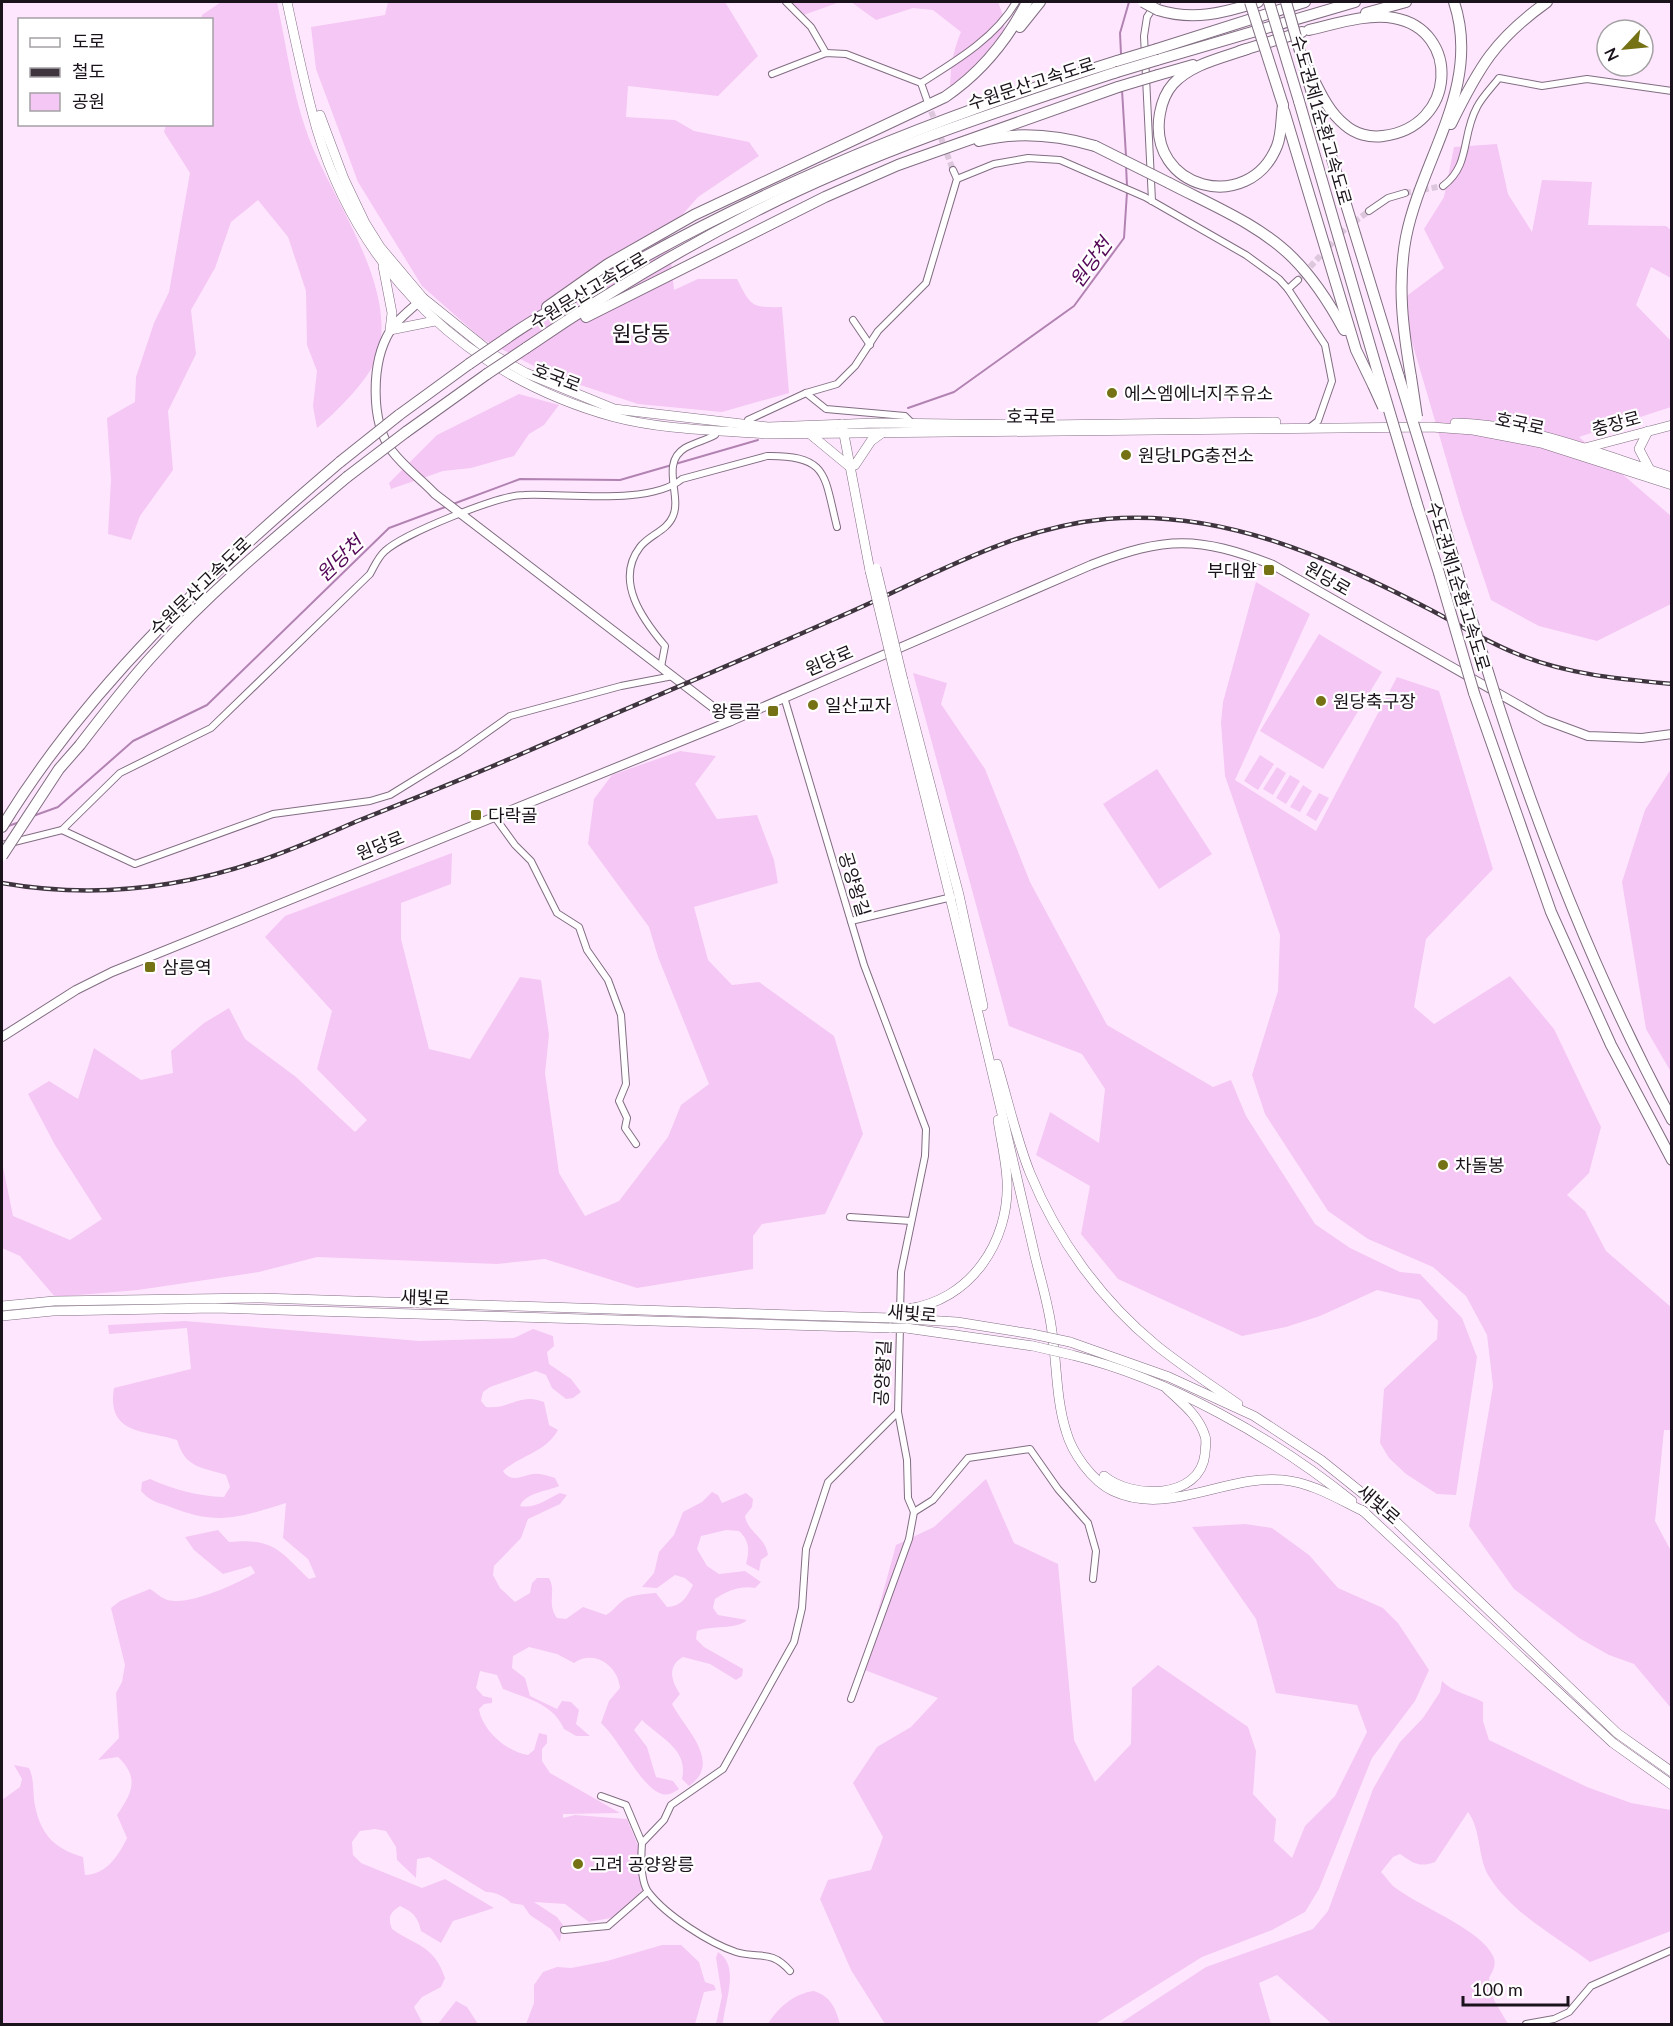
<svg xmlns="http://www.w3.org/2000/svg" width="1673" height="2026" font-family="Lato,'Noto Sans KR',sans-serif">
<rect width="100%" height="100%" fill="#fee7fe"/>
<g fill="#f5c7f4">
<path d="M221,2H277C286,44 292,90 306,130C329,197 398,283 378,355C372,376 335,414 317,428L313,406L317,371L307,345L306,291L288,237L258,200L231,222L215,268L191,310L196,354L168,411L173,470L140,516L131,540L108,534L111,480L107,418L135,402L136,377L154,323L169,292L190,173L164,132L166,125L212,124V20L201,19L202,15Z"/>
<path d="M388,2H725L758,56L718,96L628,86L626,117L675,120L694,131L749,142L759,156L698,197L668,231L674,290L698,279H737C751,306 751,308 782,307L789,393L722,412L638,404L553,376L482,339L422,286L358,182L316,69L311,27L385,15Z"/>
<path d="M791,2H840L801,16Z"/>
<path d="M851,2H998L1003,15L1005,33L950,95C950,71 952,53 961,32L933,10L913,8L876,20Z"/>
<path d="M1497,144L1508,194L1532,232L1542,180L1592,182L1588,225L1666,226L1671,230V278L1651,267L1636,305L1671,341V407L1579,437L1671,516V604L1597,641L1539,626L1491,600L1462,513L1400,301L1444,268L1424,229L1444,197L1454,147Z"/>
<path d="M519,394L559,405L544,425L529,434L514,456L471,468L443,471L391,489L389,483L437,435Z"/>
<path d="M1256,582L1310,614L1235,780L1316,831L1397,677L1439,691L1493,869L1426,939L1414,1007L1434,1024L1510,976L1554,1029L1601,1127L1589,1173L1567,1195L1585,1211L1606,1251L1671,1307V1430H1664L1655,1521L1671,1551V1708L1634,1664L1609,1655L1579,1638L1514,1589L1469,1526L1493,1386L1487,1335L1466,1296L1433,1267L1368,1239L1328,1211L1265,1114L1252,1075L1278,991L1280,935L1225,776L1221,723L1223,702Z"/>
<path d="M1319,634L1382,672L1323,769L1260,731Z"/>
<path d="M913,673L947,683L941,704L985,769L1030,882L1107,1025L1213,1087L1231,1080L1246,1116L1315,1224L1350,1248L1400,1272L1420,1274L1462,1318L1477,1357L1456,1495L1437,1494L1406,1474L1389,1458L1380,1443L1384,1389L1437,1339L1438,1321L1420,1300L1377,1290L1320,1316L1286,1327L1242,1336L1118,1279L1081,1234L1090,1186L1036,1155L1050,1112L1099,1143L1105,1089L1082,1054L1009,1026Z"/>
<path d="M680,751L716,756L695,784L717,819L757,815L774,860L778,883L694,907L708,960L732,985L759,982L834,1036L863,1134L825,1214L762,1224L753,1236V1269L637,1288L545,1259L497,1264L317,1257L259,1272L138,1290L55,1297L20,1256L2,1248V1162L13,1216L70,1240L102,1219L55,1145L28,1094L49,1081L78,1099L94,1048L141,1080L173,1073L171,1051L204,1023L229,1008L245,1039L296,1077L355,1132L367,1120L317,1069L332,1011L265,937L285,916L452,853L451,884L401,903V939L429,1049L470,1059L520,977L541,980L549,1035L545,1073L559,1173L585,1216L619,1201L668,1137L681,1105L709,1084L658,957L649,927L588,844L594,799L612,775Z"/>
<path d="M1260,755L1274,764L1258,790L1244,781Z"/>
<path d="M1277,767L1286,773L1273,795L1263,789Z"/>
<path d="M1157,769L1212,854L1159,889L1103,804Z"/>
<path d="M1671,769V1072L1646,1029L1622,882L1645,810Z"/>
<path d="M1290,775L1300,781L1286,804L1276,798Z"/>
<path d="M1303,785L1312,791L1300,812L1290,807Z"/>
<path d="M1319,793L1329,798L1316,821L1306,815Z"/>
<path d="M185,1321L419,1341L514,1338L533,1329L553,1336L554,1346L547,1352L549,1364L571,1379L581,1392L573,1398L566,1399L552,1388L546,1375L536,1371L490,1387L483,1392L481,1401L486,1407C509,1410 520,1392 544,1402L549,1425L558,1430C546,1452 521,1455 503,1471C511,1484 523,1475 534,1474C541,1473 548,1476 555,1478L559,1486C548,1491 525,1493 520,1506C534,1509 548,1499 560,1493L567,1495L560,1504L528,1519L521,1538L494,1566L493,1575L500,1588L515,1602L530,1593L532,1583L537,1578H549C557,1592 546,1603 557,1618L566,1619L583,1607L606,1615C613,1611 615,1607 621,1602C630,1594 645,1594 656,1593L667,1607C682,1606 686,1598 693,1585L685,1578L675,1575L657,1588L642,1587L654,1573L659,1552L674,1535L683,1512L702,1502L712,1492L718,1495L722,1503L746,1493L753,1499L752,1507L745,1516C748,1533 765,1536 768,1555L761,1560L759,1571L746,1564C750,1550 749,1540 739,1531L726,1530L701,1536L697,1549L707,1566L719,1574L745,1571L761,1582L755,1588C741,1585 726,1591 715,1599L713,1608L718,1615L747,1620C737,1630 712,1625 697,1631L696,1639L704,1647L743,1669L742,1676L736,1680L710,1664L683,1657C667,1666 671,1681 680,1694L672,1704C685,1729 723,1762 689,1786L682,1779C689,1749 660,1738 642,1720L634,1730L647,1747L656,1777L673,1781L679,1789C674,1792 669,1796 662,1794C641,1788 620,1740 601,1723L609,1701L620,1688C618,1665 593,1649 574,1663L557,1654L529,1647L513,1656L512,1668L525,1678L530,1696L557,1709L562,1701L571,1702L579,1710L576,1724L590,1736H576L564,1729C554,1704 526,1698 503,1689L497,1675L480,1671L476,1688L483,1696L492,1698V1703L484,1704L479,1709C482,1730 507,1752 528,1755L534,1750L539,1733L547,1735V1743L542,1749V1761L550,1773L620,1813L563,1814V1818L575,1815L627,1819L641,1853L645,1888L616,1917L589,1922L565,1904L534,1902L557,1917L563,1925L560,1942L551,1929L530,1915L523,1905L511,1903C506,1897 493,1891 486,1892L429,1857L417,1859L416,1878L397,1860L396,1847L386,1831L375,1829L360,1831L352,1842L353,1855L361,1863L422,1888L445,1879L494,1908L453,1921L441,1943L421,1931C418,1917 413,1912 400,1906C389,1913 388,1918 392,1929C416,1946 434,1945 445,1978L441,1987L422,1997L414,2007L423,2024H2V1800L20,1787L22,1779L14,1765L29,1768C34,1779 33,1789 34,1800C39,1832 52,1848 83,1857L85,1875C106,1875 119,1855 127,1838L117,1815C132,1793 140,1778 118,1757L98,1760L119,1738L116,1693L122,1682L125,1665L111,1608L120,1601L150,1589C155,1592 160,1597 165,1599C185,1608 237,1584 255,1573L251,1566L223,1574L194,1550L185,1537L218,1530L229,1542C274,1538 279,1550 309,1579L316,1577L308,1559L283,1538L286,1503C238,1518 217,1526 168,1506C156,1502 150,1501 141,1491L142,1482L150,1479C175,1490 197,1496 224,1497L230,1487L226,1475C201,1467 185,1468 177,1440C147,1430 106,1436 114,1388L191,1369L187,1328L109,1334L108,1325Z"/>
<path d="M986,1479L1014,1543L1058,1564L1074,1740L1095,1782L1131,1744L1132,1688L1158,1665L1248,1727L1256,1751L1253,1794L1276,1819L1274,1841L1292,1858L1305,1826L1335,1796L1367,1732L1357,1705L1276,1693L1256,1619L1192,1527L1245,1524L1272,1528L1309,1555L1338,1588L1383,1608L1398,1623L1429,1670L1415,1701L1372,1758L1319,1889L1305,1912L1272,1930L1202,1957L1095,2024H885L851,1970L820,1899L828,1880L871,1870L883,1837L853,1783L877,1747L911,1727L938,1698L862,1669L896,1545L934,1527Z"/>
<path d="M1442,1681C1454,1693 1468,1694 1483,1702V1721L1489,1740L1587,1787L1631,1803L1671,1810V1931L1590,1962C1557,1937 1513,1914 1490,1878C1477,1859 1482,1831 1468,1812L1435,1862C1419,1868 1413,1863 1400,1854L1393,1857L1381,1872C1385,1876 1389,1882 1393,1886C1416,1905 1481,1929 1493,1956C1497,1964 1493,1971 1489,1978L1494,2000L1508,2024H1332L1277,1975L1259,1983L1271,2024H1119L1206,1967L1313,1929L1328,1911L1373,1789L1400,1742L1423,1718L1440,1692Z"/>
<path d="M662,1945H681L699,1962L705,1982L714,1985L716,1990L704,1992L695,2024H526L534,2003V1985L543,1972L557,1967L571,1968L607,1961Z"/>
<path d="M718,1952C741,1966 724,2004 723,2024H716L722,1996L716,1958Z"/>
<path d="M814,1991C831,1997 835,2007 840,2024H768C777,2008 795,1993 814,1991Z"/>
<path d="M456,2001L467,2007L478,2024H438Z"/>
</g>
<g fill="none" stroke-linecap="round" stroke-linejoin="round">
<g stroke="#b283b2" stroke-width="2">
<path d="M1121,54L1120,33L1129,2"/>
<path d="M1122,90L1126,156"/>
<path d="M1126,165L1127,186"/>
<path d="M908,408L954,392L1074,306L1124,238L1127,192"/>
<path d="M453,504L520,479L620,480L758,440"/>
<path d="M33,816L58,807L133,741L207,705L389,528L448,506"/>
<path d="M8,826L20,822"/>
</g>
<g stroke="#dcc7dc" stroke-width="6" stroke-dasharray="6 3" stroke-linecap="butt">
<path d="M928,103L953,170"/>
<path d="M1405,193L1443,186"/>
<path d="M1298,280L1345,229L1369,211"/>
</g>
<defs>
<g id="minor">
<path d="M786,2L811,27L826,53"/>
<path d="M772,74L826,53L846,54L921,83"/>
<path d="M927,100L921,83C956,61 995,38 1016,2"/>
<path d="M957,179L994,164L1028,158L1060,160L1145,197L1246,255L1279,279L1288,289L1325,345L1332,381L1318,421L1309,428"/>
<path d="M1443,186C1471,165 1461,136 1477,107C1482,97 1492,87 1499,78L1542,86L1587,79L1672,91"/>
<path d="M1152,201L1144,36L1147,17L1157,2"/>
<path d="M1369,211L1388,198L1405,193"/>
<path d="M1288,289L1298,280"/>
<path d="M853,320L870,345"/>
<path d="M806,393L826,409L905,416L912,423"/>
<path d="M748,420L806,393L837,384L855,366L878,331L926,283L957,179L953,170"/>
<path d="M661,667L665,646C643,620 614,581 640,547C649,535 667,531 673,516C682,496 660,463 685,448C694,443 706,440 715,435"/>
<path d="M784,697L864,965L926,1129L925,1156L901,1272L900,1313"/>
<path d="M494,816L515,845L531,861L557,913L579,927L587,950L608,980L621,1015L626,1084L619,1101L627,1118L625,1128L636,1144"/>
<path d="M62,830L135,864L273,814L370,801L390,795L458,753L510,716L621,686L673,676"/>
<path d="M2,845L62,830L120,773L211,728L370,574C374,567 378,557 385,551C403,534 499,495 524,495C566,493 649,506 682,479L767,456C829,455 824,476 837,527"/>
<path d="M851,921L952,897"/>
<path d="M850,1217L911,1221"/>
<path d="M914,1512L933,1500L968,1458L1030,1449L1058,1489L1088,1523L1096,1551L1093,1579"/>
<path d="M851,1699L909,1539L914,1512L908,1498L907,1460L898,1412"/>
<path d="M601,1796L626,1805L642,1843"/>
<path d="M564,1930L608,1926L647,1892"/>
<path d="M790,1971C771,1949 759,1959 736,1952C709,1943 666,1915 649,1893C640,1882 641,1857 642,1843L664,1820L671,1805L723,1769L794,1642L802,1608L806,1549L828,1482L898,1412L900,1326"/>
<path d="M1526,2024L1554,2019L1569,2012L1591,1986L1672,1950"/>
</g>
<g id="secondary">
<path d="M423,298C413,308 397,319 390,331C371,362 370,422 392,451C404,467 422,480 435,494L731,721"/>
<path d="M2,1037L76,990L112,972L731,721L1091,565C1166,536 1198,536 1273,565L1545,720L1588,736L1642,738L1672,734"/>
</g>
<g id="primary">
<path d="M287,2C296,44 305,88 317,130C360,274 469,377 614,417C663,430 717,430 767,434L1431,427L1473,430L1541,443L1672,485"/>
<path d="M320,115L344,179L365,223L380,247L423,298L494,355L526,373L614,409L768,427L875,423L1045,425L1276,422"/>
<path d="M383,266L392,313L390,330L435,321"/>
<path d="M1455,423C1529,424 1602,455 1672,477"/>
<path d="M1648,431L1639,449L1650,470"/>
<path d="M1581,449L1672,425"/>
</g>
<g id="trunk">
<path d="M842,424L870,571"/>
<path d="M810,434L850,467"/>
<path d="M855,465L871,441L882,433"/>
<path d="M903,680L959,895L983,1006"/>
<path d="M897,683C945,874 991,1064 1035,1256C1041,1281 1049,1306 1052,1332C1057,1365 1056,1399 1066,1431C1072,1453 1092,1481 1113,1491C1168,1517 1227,1474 1283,1480C1313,1483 1338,1499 1365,1512"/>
<path d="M997,1064C1008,1100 1016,1138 1030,1173C1057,1239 1101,1300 1156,1345C1182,1366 1211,1385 1238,1404"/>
<path d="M2,1306L54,1301L261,1298L891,1318"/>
<path d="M907,1309C970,1301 1010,1242 1007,1180C1006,1160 1001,1140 998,1120"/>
<path d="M2,1316L53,1311L215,1308L891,1328"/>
<path d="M907,1319L957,1322L1032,1334"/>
<path d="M906,1328L1033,1346"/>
<path d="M1070,1342L1169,1377L1254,1416L1321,1460L1387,1513L1617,1733L1672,1772"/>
<path d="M1072,1355C1170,1379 1274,1438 1352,1501"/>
<path d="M1104,1476C1131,1499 1200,1500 1205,1454C1205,1449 1207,1441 1205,1436C1199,1416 1182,1403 1167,1389"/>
<path d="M1362,1510L1613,1743L1672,1785"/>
</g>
<g id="motorway">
<path d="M1158,10C1193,21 1224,13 1258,2"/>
<path d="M1366,13L1406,2"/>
<path d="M1020,27L1040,2"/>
<path d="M1157,49L1305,2"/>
<path d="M1247,49C1222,58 1191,64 1173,84C1165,93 1162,102 1160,113C1146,189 1249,216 1277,146C1282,134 1281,118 1283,105"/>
<path d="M1240,51L1302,32"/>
<path d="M1157,60L1355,2"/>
<path d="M1306,64C1317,85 1326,110 1345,125C1355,134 1370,138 1383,136C1457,127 1461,30 1394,18C1368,13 1335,24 1309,30"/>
<path d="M1158,75L1193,65"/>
<path d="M1313,97L1399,377"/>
<path d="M1299,101L1380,380"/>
<path d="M1284,111L1356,350L1373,385"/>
<path d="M1451,124C1479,67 1495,39 1547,2"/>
<path d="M979,141C1018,131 1057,135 1095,146"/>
<path d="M1169,183C1211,205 1259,224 1293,258C1314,279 1330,304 1344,330"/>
<path d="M547,307L608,264L694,215L945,97C982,72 1007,41 1027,2"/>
<path d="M586,317L825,197L898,165L1118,87"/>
<path d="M507,338C539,315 575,297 609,277C769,184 939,116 1117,61"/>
<path d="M526,348C599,298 677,251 756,211C872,152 995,112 1117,72"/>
<path d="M1411,377C1403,330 1397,285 1406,237C1422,157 1482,86 1454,2"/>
<path d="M399,415L469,364"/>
<path d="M406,432L487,374"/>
<path d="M1436,497L1463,591"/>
<path d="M1417,504L1439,573"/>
<path d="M1474,693L1551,912L1611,1045L1672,1160"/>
<path d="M1497,701C1544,846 1600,986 1672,1120"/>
<path d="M80,745C104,714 128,682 155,653C213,588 281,533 347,477"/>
<path d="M2,827C90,683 213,570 340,462"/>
</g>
</defs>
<use href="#minor" stroke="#816d81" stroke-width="8"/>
<use href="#secondary" stroke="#816d81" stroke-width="10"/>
<use href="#primary" stroke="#816d81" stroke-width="10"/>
<use href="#trunk" stroke="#816d81" stroke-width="10"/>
<use href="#motorway" stroke="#816d81" stroke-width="12"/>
<use href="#minor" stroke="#fff" stroke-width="6"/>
<use href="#secondary" stroke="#fff" stroke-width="8"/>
<use href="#primary" stroke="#fff" stroke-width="9"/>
<use href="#trunk" stroke="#fff" stroke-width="9"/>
<use href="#motorway" stroke="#fff" stroke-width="10"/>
<defs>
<path id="rail" d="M2,883C88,898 173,890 256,862C290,851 323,836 355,822C413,799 471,776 528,751C635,705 742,660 848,613C932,576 1012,528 1106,519C1222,509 1327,557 1427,608C1456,623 1485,641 1515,653C1564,674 1619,679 1672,684"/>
</defs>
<use href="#rail" stroke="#3f353f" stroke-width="4.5"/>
<use href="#rail" stroke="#fff" stroke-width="2" stroke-dasharray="7" stroke-linecap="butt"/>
<defs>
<g id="trunk-bridge">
<path d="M876,568L903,680"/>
<path d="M870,571L897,683"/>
<path d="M892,1311L907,1309"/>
<path d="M891,1318L907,1319"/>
<path d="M891,1328H906"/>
<path d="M1032,1334L1070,1342"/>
<path d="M1033,1346L1072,1355"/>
</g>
<g id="motorway-bridge">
<path d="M1143,2L1158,10"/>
<path d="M1250,2L1283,105"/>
<path d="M1269,2L1299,101"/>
<path d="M1286,2L1313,97"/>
<path d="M1117,61L1157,49"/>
<path d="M1117,72L1157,60"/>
<path d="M1118,87L1158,75"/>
<path d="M1095,146L1169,183"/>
<path d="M469,364L507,338"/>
<path d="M487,374L526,348"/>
<path d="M1399,377L1436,497"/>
<path d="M1411,377L1417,417"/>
<path d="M1380,380L1417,504"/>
<path d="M1373,385L1383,407"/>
<path d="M340,462L399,415"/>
<path d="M347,477L406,432"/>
<path d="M1439,573L1474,693"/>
<path d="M1463,591L1497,701"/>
<path d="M2,856L59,769L80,745"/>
</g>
</defs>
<use href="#trunk-bridge" stroke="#816d81" stroke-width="10" stroke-linecap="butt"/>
<use href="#motorway-bridge" stroke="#816d81" stroke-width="12" stroke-linecap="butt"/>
<use href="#trunk-bridge" stroke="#fff" stroke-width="9"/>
<use href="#motorway-bridge" stroke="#fff" stroke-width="10"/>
</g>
<g fill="#757215" stroke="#fff" stroke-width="2">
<circle cx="1112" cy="393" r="6"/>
<circle cx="1126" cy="455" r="6"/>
<rect x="1263" y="564" width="12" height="12" rx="3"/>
<circle cx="1321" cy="701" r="6"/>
<circle cx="813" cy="705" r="6"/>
<rect x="767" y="705" width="12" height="12" rx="3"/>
<rect x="470" y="809" width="12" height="12" rx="3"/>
<rect x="144" y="961" width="12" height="12" rx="3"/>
<circle cx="1443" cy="1165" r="6"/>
<circle cx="578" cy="1864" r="6"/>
</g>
<g text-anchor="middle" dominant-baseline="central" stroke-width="4.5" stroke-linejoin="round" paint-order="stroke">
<g font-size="18" fill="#1b131b" stroke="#fff">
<text transform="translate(1031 83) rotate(-18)">수원문산고속도로</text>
<text transform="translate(1322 120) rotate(74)">수도권제1순환고속도로</text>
<text transform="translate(588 290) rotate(-31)">수원문산고속도로</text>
<text transform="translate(557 377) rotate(21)">호국로</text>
<text x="1031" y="416">호국로</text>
<text transform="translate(1520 423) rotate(12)">호국로</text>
<text transform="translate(1616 423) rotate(-15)">충장로</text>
<text transform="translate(1328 578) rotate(30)">원당로</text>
<text transform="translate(200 586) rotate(-44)">수원문산고속도로</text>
<text transform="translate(1459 586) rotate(73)">수도권제1순환고속도로</text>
<text transform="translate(829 660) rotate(-23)">원당로</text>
<text transform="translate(380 845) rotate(-22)">원당로</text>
<text transform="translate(855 884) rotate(73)">공양왕길</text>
<text transform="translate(425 1297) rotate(2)">새빛로</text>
<text transform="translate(912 1313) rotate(5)">새빛로</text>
<text transform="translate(882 1373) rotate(-87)">공양왕길</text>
<text transform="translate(1379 1504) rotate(41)">새빛로</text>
</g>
<g font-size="18" fill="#1b131b" stroke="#fff" text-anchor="start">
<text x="1124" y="393">에스엠에너지주유소</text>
<text x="1138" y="455">원당LPG충전소</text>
<text x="1257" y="570" text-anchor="end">부대앞</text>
<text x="1333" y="701">원당축구장</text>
<text x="825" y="705">일산교자</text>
<text x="761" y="711" text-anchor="end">왕릉골</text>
<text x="488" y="815">다락골</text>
<text x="162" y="967">삼릉역</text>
<text x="1455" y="1165">차돌봉</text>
<text x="590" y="1864">고려 공양왕릉</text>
</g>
<g font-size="20" font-style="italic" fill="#550858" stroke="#fff">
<text transform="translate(1090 262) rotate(-54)">원당천</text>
<text transform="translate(339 558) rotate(-44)">원당천</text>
</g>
<g font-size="21" fill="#1b131b" stroke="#fff">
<text x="641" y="332">원당동</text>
</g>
</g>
<rect width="1673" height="2026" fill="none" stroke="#1b131b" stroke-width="6"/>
<rect x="18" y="18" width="195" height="108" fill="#ffffff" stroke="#a4a1a4" stroke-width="1.5"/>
<rect x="30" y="38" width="30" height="9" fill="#ffffff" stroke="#a4a1a4" stroke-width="1.5"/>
<text x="72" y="48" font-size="18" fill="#1b131b">도로</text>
<rect x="30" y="68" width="30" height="9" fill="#3f353f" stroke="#a4a1a4" stroke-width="1.5"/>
<text x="72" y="78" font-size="18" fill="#1b131b">철도</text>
<rect x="30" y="93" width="30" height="18" fill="#f5c7f4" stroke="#a4a1a4" stroke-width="1.5"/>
<text x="72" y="108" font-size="18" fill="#1b131b">공원</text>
<g transform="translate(1625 48) rotate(244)"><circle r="28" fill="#ffffff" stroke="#a4a1a4" stroke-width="1.5"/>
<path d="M0-4.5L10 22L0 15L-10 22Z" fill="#757215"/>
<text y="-9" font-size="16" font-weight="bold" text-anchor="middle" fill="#1b131b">N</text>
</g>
<path d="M1463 1996v9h105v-9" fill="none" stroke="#1b131b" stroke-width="3"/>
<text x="1472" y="1996" font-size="18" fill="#1b131b" stroke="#ffffff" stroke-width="4.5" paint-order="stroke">100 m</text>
</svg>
